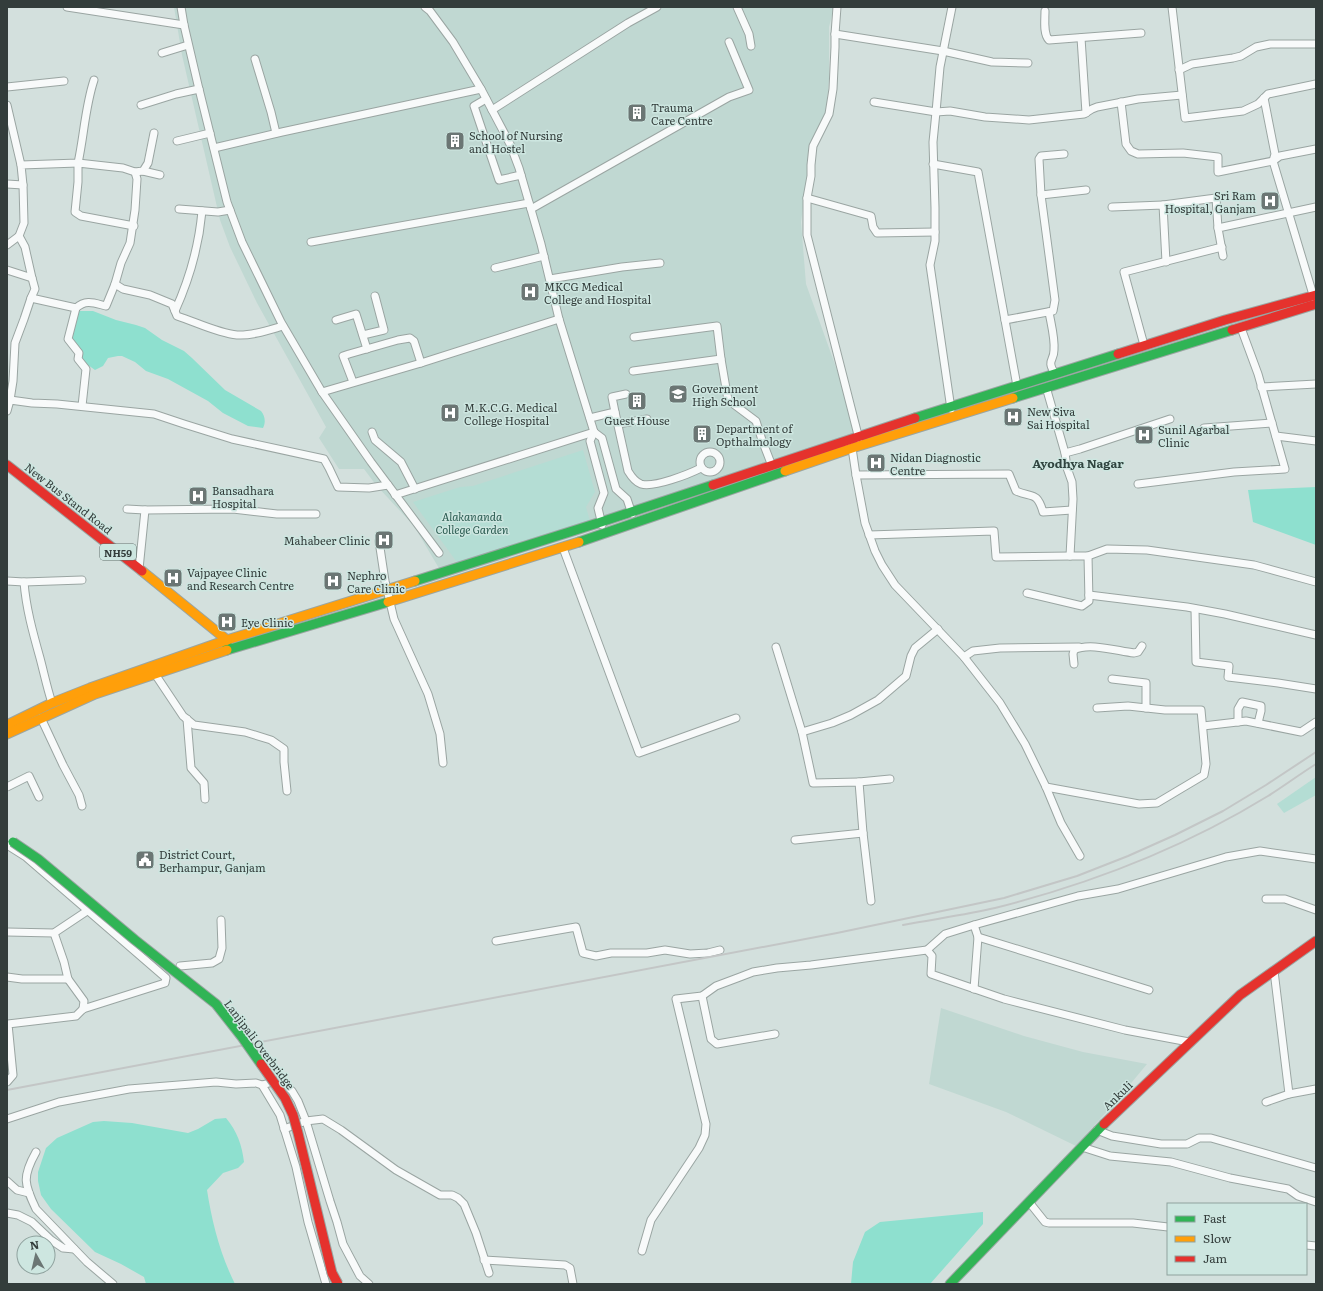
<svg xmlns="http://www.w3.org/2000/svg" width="1323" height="1291" font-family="Literata,serif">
<rect width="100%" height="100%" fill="#d3e0dd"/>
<g fill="#c0d8d2">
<path d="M174,7H834L829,27V79L826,113L812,141L801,222L806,284L860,434L443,575L414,526L376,485L364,469H339L319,438L326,427L257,303L230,247L220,220L182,55Z"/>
<path d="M941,1008L1024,1036L1083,1052L1147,1064L1117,1100L1076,1146L1006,1112L929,1084Z"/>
</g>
<g fill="#b4ddd4">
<path d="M583,450L595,492L586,507L590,521L459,565L413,502L460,487L473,486Z"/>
<path d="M1316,777V795L1284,813L1277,804Z"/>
</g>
<g fill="#8ee0cf">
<path d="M78,311H93L116,320L136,325L145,328L162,340L184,351L192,358L225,390L261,411C265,416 266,422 263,428L248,426L223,413L208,401L168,379L146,371L135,362L122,356H118L108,358L103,366L95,370L81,360L71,341Z"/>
<path d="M1316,487V545L1253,522L1248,490Z"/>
<path d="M226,1118C237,1131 242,1145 244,1162L238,1168L223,1173L207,1190C212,1222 220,1254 235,1284H146L144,1277L121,1264L95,1252L51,1209L41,1195L38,1181V1172L46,1148L57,1138L93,1122L104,1121L132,1123L188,1133L198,1129L215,1119Z"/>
<path d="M983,1212V1224L930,1284H851L853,1262L865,1232L880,1222Z"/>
</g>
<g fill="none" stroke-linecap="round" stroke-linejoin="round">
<defs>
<g id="street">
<path d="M67,7L184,25"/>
<path d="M181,7L184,25L198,85L227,202L242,242L281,322L322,392L371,462L439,553"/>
<path d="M425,7L430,11L453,42L481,89L510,144L519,168L541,244L559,319L594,432"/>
<path d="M737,7L749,34L751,46"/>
<path d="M837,7L835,34V47L833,89L829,114L813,146L811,165V176L807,198V235L859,439"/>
<path d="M1172,7L1185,118L1243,111L1258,104L1268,94L1316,84"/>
<path d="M1045,11C1045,20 1043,34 1049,40L1141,33"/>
<path d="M835,34L943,51L992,62L1028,63"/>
<path d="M1081,38L1086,113"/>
<path d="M162,53L188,45"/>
<path d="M255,59L271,112L276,133"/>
<path d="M1179,70L1192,64L1233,58L1241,56L1256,47L1270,44H1316"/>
<path d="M7,87L64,81"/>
<path d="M1264,98L1275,154L1273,161L1314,298"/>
<path d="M486,99L474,106L499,180L521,175"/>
<path d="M874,102L936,112L950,111L985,117L1029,120L1084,114L1092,109L1097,107L1138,99L1182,95"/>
<path d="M1121,102L1126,144L1131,151L1138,154L1183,153L1218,157V172L1273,161L1280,156L1316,149"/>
<path d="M7,105L21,165"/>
<path d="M141,105L176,94L199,89"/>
<path d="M492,110L628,23L657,7"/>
<path d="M177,141L210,133"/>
<path d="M214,148L282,132L481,89"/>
<path d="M933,164L978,172L1017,386"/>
<path d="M143,171L160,175"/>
<path d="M7,184L23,185"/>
<path d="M1041,195L1086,190"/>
<path d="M807,198L871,216L873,227L877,233L935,232"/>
<path d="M1163,205L1216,198L1218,228"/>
<path d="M1112,207L1163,205L1166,262"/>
<path d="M179,209L218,212L230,210"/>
<path d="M531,209L729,97L749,90L729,42"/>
<path d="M134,226L81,216L75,212L78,182V163L123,168L135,172L143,171L148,163L154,133"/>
<path d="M19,236L25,247L32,278"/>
<path d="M311,242L529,203"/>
<path d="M7,245L19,236L24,223L23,185L21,165L78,163C84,136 85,107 94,80"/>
<path d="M1223,256L1218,228L1316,207"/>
<path d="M495,268L544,256"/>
<path d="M7,270L32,278L35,289L31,298L76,308L68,339L79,353L78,359L86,369L82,406"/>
<path d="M550,279L622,267L660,263"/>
<path d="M115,284L123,289L150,295L172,304L177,316C196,322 217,333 237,335C252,336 269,330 283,326"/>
<path d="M76,308C86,299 94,303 106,306L115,284L121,263L130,243L135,210L137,179L135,172"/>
<path d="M175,311C189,280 199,245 202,211"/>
<path d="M1049,312C1051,324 1055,338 1054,350C1054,362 1046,359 1055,374"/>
<path d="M336,320L356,314L367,349"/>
<path d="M1005,320L1053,311L1055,300L1041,195L1039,159L1041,156L1064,154"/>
<path d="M363,335L384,330L375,296"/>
<path d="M1144,345L1124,272L1222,247"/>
<path d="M721,359L728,400L756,421L762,440L772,466"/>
<path d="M633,371L721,359L717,326L634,337"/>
<path d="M353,382L343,356L349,354L398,340L410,338L414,341L421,363"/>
<path d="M1046,387L1065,453L1067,468L1072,482L1073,499L1070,556H1088L1107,549L1147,550L1254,565L1316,582"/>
<path d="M1261,387L1316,384"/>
<path d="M322,392L421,363L559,319"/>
<path d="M10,400L13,381L15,343L24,319L31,298"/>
<path d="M951,409L930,265L935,241V208L933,142L936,112L940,67L952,7"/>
<path d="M7,411L10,400L32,403L57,404L154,414L184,424L232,439L324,459L329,468L338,487L369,488L388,485"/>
<path d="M615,412L612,397L626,394"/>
<path d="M590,418L615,412L628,471C631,476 635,482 641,484C654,488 689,474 701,468"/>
<path d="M618,424L647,419"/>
<path d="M1204,428L1272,423"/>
<path d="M372,432L375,440L401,462L415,489"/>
<path d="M594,432L590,441L604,493L598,508L602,525"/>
<path d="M594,432L602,438L616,489L627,499L632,514"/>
<path d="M1276,436L1316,441"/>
<path d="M849,446L852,448L856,475L865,523L875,551L882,565L895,585L964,657L1000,703L1025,744L1046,787L1061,823L1080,856"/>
<circle cx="710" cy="462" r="10"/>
<path d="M1065,453L1080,449L1170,419"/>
<path d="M856,475L1009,474L1016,491C1032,498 1037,491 1043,512L1072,510"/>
<path d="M1138,484L1234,472L1285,469L1258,374L1241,328"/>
<path d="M395,495L594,432"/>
<path d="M127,509L145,510L233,509L277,514H316"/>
<path d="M869,535L994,531L996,557L1070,556"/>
<path d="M379,541L385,581L394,619L428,694L440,734L443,763"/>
<path d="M563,548L639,753L736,718"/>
<path d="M139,569L145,510"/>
<path d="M7,581L24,582L82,580"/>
<path d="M24,582C26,608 33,633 40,658C44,673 47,688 52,703"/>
<path d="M1027,593L1082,606L1089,601L1088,556"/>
<path d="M1089,595L1187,607L1225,614L1316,635"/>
<path d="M1195,609L1196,662L1229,666L1228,677L1278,683L1316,689"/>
<path d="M776,647L802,732L813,783L859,782L863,833L871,901"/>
<path d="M964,657L973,651L1000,648L1079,647"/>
<path d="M1074,664L1073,654L1074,650C1089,642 1117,651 1134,653L1138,652L1142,646"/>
<path d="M153,671L183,716L194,725L245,732L271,740L284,749V762L287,791"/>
<path d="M1112,679L1146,683V708"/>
<path d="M41,718L63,765L79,795L82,806"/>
<path d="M187,719L191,768L204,783L205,799"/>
<path d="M1238,722V709L1242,702L1261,706V711L1258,723"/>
<path d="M1203,726L1246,721L1301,732L1316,722"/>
<path d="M802,732L832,723L851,715L878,700L906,676L911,656L915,648L938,629"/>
<path d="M859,782L890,779"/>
<path d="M7,787L29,776L39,797"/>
<path d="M1046,787L1139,804L1157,803L1204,775L1206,764L1201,710H1165L1128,706L1097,708"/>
<path d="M795,840L863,833"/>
<path d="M7,845L26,857L166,978L165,983L83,1009L76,1016L8,1024L13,1075L7,1082"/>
<path d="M1266,899H1285L1316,910"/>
<path d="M974,925L978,937L974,989"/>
<path d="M7,932L54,933L87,911"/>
<path d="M54,933L64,962L68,979L84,1001L83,1009"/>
<path d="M978,937L1149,990"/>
<path d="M496,941L576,927L583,953L596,956L611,953H647L665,950L690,954L708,953L720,950"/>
<path d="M927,950L945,934L974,925L1078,896L1118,889L1226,857L1260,851L1316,859"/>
<path d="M180,966L212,963L219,959L222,948L221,920"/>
<path d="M1274,971L1289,1094"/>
<path d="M7,977L22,979H68"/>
<path d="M702,996L711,1039L717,1044L775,1034"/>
<path d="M262,1085L280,1080L292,1091L298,1101L306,1121L330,1201L337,1222L343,1244L360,1276L369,1284"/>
<path d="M1266,1102L1289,1094L1316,1089"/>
<path d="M7,1119L59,1102L129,1089L216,1082L236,1084L256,1083L262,1085L280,1115L296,1167L308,1222L326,1284"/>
<path d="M284,1129L306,1121L323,1119L341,1130L396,1170L440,1195H452L458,1198L464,1204L476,1233L489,1273"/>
<path d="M1097,1130L1112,1136L1161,1144H1187L1199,1138H1211L1316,1168"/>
<path d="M1082,1147L1110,1156L1171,1162L1230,1178L1288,1189L1298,1196L1316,1202"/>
<path d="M36,1152C22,1177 24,1184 36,1209L87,1262L113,1284"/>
<path d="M7,1181L17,1190L29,1193"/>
<path d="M1029,1202L1045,1222L1049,1223H1133L1168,1227"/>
<path d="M7,1213L18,1215L32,1222L51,1240L63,1248L74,1249"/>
<path d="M1306,1245L1316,1246"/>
<path d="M642,1251L651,1220L699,1148L705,1135L706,1124L676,999L702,996L716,986L740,977L753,972L777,968L811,965L927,950L932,956L931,974L1004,999L1125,1030L1189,1042"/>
<path d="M484,1260L565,1265L570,1268L573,1284"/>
</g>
<g id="fast">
<path d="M1013,398L1232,330"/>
<path d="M915,418L1118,354"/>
<path d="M579,542L785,471"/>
<path d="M415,581L601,522L713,485"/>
<path d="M227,640V650L388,602"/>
<path d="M950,1284L1104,1124"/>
</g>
<g id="slow">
<path d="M785,471L852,448L1013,398"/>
<path d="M142,571L227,640"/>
<path d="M388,602L579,542"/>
<path d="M227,640L415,581"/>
<path d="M7,725L52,703L90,688L227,640"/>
<path d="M7,734L95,694L227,650"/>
</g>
<g id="jam">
<path d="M1232,330L1316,304"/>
<path d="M1118,354L1225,320L1316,295"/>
<path d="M7,465L142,571"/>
<path d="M713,485L915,418"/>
<path d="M1104,1124L1240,995L1316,941"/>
</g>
</defs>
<use href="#street" stroke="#9aa5a2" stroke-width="9"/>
<use href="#fast" stroke="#9aa5a2" stroke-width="11"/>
<use href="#slow" stroke="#9aa5a2" stroke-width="11"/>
<use href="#jam" stroke="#9aa5a2" stroke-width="11"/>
<use href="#street" stroke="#f8fafa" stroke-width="7"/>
<use href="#fast" stroke="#30b455" stroke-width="9"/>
<use href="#slow" stroke="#ff9f0a" stroke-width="9"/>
<use href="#jam" stroke="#e5322d" stroke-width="9"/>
<g stroke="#c3c6c6" stroke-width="2">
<path d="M903,925C934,919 965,915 995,908C1090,884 1185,847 1268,796C1284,786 1300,774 1316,764"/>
<path d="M7,1090L837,933L1004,898L1077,876L1128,856L1175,835L1223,811L1266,785L1316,752"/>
</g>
<defs>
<path id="fast-bridge" d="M13,842L38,859L135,940L216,1004L242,1037L261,1064"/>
<path id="jam-bridge" d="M261,1064L285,1098L293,1115L298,1133L332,1273L338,1284"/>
</defs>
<use href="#fast-bridge" stroke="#9aa5a2" stroke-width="11" stroke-linecap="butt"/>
<use href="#jam-bridge" stroke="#9aa5a2" stroke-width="11" stroke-linecap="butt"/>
<use href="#fast-bridge" stroke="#30b455" stroke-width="9"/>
<use href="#jam-bridge" stroke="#e5322d" stroke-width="9"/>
</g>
<defs>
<symbol id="building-square" viewBox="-11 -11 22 22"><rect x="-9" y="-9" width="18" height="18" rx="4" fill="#6b7674" stroke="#cde6e0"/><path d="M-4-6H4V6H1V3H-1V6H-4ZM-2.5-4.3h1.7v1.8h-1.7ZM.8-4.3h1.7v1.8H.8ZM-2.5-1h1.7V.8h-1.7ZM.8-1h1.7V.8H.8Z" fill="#fff"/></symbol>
<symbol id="hospital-square" viewBox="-11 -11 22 22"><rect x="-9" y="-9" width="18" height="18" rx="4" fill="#6b7674" stroke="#cde6e0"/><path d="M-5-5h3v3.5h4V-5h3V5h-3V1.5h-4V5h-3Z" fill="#fff"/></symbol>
<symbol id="school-square" viewBox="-11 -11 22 22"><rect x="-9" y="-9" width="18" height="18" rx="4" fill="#6b7674" stroke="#cde6e0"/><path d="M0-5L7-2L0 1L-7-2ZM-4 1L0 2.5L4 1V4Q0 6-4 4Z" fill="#fff"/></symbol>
<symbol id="civic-square" viewBox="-11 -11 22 22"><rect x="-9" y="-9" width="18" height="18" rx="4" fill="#6b7674" stroke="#cde6e0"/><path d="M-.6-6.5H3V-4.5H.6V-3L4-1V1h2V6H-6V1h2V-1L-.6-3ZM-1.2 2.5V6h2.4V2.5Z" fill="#fff"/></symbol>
</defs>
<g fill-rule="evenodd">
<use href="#building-square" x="626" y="102" width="22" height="22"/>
<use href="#building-square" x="444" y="130" width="22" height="22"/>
<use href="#hospital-square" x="1259" y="190" width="22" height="22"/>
<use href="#hospital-square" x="519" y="281" width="22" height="22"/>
<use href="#school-square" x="667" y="383" width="22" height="22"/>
<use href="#building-square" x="626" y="390" width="22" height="22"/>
<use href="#hospital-square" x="439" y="402" width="22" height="22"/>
<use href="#hospital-square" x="1002" y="406" width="22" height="22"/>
<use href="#building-square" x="691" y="423" width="22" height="22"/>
<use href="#hospital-square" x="1133" y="424" width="22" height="22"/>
<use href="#hospital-square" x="865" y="452" width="22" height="22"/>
<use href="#hospital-square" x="187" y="485" width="22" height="22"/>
<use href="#hospital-square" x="373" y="529" width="22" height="22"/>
<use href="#hospital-square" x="162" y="567" width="22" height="22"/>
<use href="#hospital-square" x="322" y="570" width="22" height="22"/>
<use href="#hospital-square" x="216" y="611" width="22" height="22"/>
<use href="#civic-square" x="134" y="849" width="22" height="22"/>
</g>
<g text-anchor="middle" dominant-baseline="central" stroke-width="3" stroke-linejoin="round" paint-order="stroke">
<rect fill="#cde6e0" stroke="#61706c" stroke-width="1" x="100" y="544" width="36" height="16" rx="3"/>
<g font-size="10" font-weight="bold" fill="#333d3b">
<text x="118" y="552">NH59</text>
</g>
<g font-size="11" fill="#333d3b" stroke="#cde6e0" text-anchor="start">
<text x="651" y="107">Trauma<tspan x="651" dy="13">Care Centre</tspan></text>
<text x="469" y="135">School of Nursing<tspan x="469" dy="13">and Hostel</tspan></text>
<text x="1256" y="195" text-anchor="end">Sri Ram<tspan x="1256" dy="13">Hospital, Ganjam</tspan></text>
<text x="544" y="286">MKCG Medical<tspan x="544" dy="13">College and Hospital</tspan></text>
<text x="692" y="388">Government<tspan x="692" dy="13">High School</tspan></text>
<text x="464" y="407">M.K.C.G. Medical<tspan x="464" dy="13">College Hospital</tspan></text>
<text x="1027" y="411">New Siva<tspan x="1027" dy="13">Sai Hospital</tspan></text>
<text x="637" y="420" text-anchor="middle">Guest House</text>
<text x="716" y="428">Department of<tspan x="716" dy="13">Opthalmology</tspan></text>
<text x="1158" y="429">Sunil Agarbal<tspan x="1158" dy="13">Clinic</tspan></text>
<text x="890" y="457">Nidan Diagnostic<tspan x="890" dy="13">Centre</tspan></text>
<text x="212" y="490">Bansadhara<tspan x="212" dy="13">Hospital</tspan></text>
<text x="370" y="540" text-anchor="end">Mahabeer Clinic</text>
<text x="187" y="572">Vajpayee Clinic<tspan x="187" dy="13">and Research Centre</tspan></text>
<text x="347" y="575">Nephro<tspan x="347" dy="13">Care Clinic</tspan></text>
<text x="241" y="622">Eye Clinic</text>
<text x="159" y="854">District Court,<tspan x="159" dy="13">Berhampur, Ganjam</tspan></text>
</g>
<g font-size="11" fill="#333d3b" stroke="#cde6e0">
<text transform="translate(69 498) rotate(38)">New Bus Stand Road</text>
<text transform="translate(260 1044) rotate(53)">Lanjipali Overbridge</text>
<text transform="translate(1117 1095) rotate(-44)">Ankuli</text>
</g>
<g font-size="11" font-style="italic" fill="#2d5d53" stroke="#cde6e0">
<text x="472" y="516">Alakananda<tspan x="472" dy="13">College Garden</tspan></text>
</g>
<g font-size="12" font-weight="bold" fill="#304540" stroke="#cde6e0">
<text x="1078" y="463">Ayodhya Nagar</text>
</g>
</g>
<rect width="1323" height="1291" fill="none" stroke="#333d3b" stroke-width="16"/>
<rect x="1167" y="1203" width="140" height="72" fill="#cde6e0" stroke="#8fa29e"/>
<rect x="1175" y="1216" width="20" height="6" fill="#30b455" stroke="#8fa29e"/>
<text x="1203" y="1223" font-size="12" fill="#333d3b">Fast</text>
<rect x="1175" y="1236" width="20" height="6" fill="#ff9f0a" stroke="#8fa29e"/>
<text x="1203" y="1243" font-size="12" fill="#333d3b">Slow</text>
<rect x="1175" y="1256" width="20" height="6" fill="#e5322d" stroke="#8fa29e"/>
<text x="1203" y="1263" font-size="12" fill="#333d3b">Jam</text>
<g transform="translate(36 1255) rotate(352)"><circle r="19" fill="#cde6e0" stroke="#8fa29e"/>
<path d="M0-3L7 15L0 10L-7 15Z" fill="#6b7674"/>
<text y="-6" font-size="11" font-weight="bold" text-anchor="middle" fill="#333d3b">N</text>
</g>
</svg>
